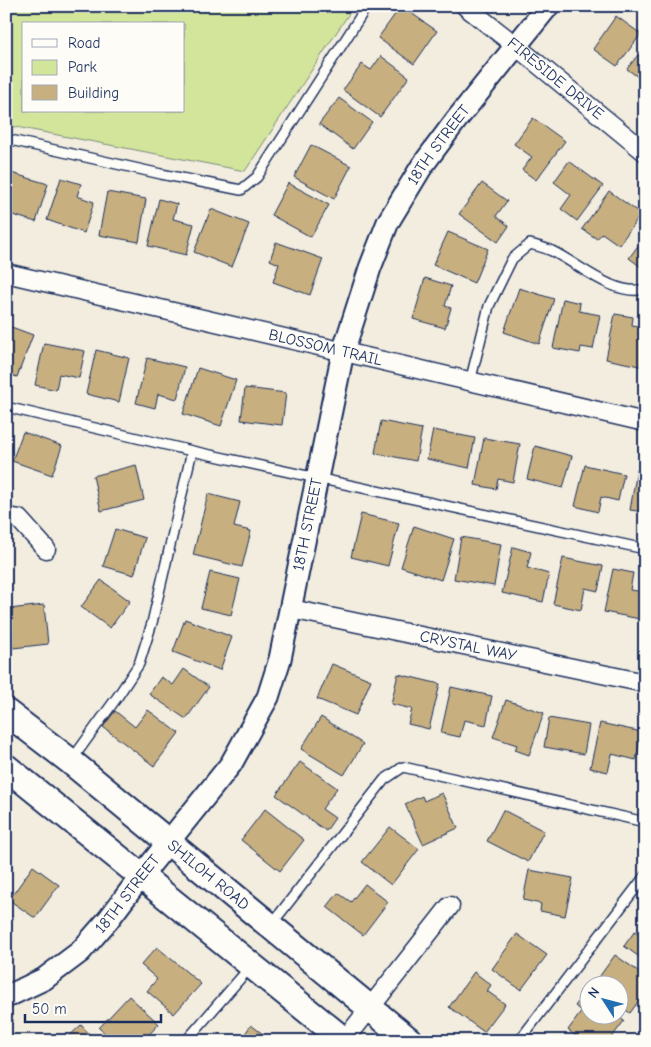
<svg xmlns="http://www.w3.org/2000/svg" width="651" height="1047" font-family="'Comic Neue',sans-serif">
<rect width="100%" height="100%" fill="#f2eddf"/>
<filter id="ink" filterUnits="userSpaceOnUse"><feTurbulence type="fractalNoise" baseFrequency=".02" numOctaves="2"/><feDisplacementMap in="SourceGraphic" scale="10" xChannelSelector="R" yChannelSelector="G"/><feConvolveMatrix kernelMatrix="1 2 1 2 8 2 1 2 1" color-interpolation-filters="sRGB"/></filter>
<g filter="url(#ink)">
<path fill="#d3e59a" stroke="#778a7c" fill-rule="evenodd" d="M6,6H354L245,171L11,126L6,122ZM24,24H184V111H24Z"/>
<g fill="#c7af7f" stroke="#1b2f5e">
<path d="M401,6L437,31L414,64L378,38Z"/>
<path d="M616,16L641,34L617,66L593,49Z"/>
<path d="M645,46V82L627,69Z"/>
<path d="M381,56L409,77L380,117L343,90L362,64L371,70Z"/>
<path d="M339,98L372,122L353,149L319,124Z"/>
<path d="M533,118L565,141L536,180L522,170L532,157L514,144Z"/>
<path d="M311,145L351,166L334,199L294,177Z"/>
<path d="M569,161L603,186L577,221L561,209L571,195L554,182Z"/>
<path d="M8,172L48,184L36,222L6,213V180Z"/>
<path d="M61,178L81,184L77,196L94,202L84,233L47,220Z"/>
<path d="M288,183L329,205L311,237L271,215Z"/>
<path d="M482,183L507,201L496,216L509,226L498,242L459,214Z"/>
<path d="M609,191L641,214L619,245L602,233L597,239L582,229Z"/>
<path d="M107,192L146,199L139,242L99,235Z"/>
<path d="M159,199L177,204L173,219L194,224L186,255L148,246Z"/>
<path d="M211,209L249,224L232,267L194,252Z"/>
<path d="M448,232L488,249L474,283L433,265Z"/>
<path d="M645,236V270L629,258Z"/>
<path d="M276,242L323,259L310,295L273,282L279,264L270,260Z"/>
<path d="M425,278L451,286L445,306L451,308L445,328L413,319Z"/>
<path d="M519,288L554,299L539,344L504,332Z"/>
<path d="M563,299L580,303L579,311L600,315L593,349L581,347L580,353L553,348Z"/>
<path d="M615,314L633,317L632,325L645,327L644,367L606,359Z"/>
<path d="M6,325L33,335L17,377L6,373Z"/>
<path d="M44,343L85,351L79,378L59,374L56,390L35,385Z"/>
<path d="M96,350L129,358L119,402L86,394Z"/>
<path d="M147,358L185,367L177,399L158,394L155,408L136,403Z"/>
<path d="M198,368L236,380L221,426L183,414Z"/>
<path d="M245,388L286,393L282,425L241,420Z"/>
<path d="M381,421L422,429L416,461L375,453Z"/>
<path d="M433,430L475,438L469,468L427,459Z"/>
<path d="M23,432L62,446L52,475L12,461Z"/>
<path d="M484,438L520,444L513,482L498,479L496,489L475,485Z"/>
<path d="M535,446L572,456L563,488L527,479Z"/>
<path d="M136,465L144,500L101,511L93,476Z"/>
<path d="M585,465L624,474L618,501L601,497L598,512L575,506Z"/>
<path d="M637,470L645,472V512L630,510Z"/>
<path d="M208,494L240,502L234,527L251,531L242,567L193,555Z"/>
<path d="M361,514L399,523L388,566L351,557Z"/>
<path d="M414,526L454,539L441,580L401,567Z"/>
<path d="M115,529L145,538L134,575L103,566Z"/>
<path d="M461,537L501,544L494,586L454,579Z"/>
<path d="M513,547L531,552L527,568L549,574L543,602L502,593Z"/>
<path d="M563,558L603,566L598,591L585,588L581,610L553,604Z"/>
<path d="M613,569L633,573L630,590L645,592V620L604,612Z"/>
<path d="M210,572L240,579L231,615L201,608Z"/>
<path d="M101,580L130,601L110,628L81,607Z"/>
<path d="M44,605L48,644L13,648L9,609Z"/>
<path d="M185,619L232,637L220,670L173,652Z"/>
<path d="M332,664L371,680L356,715L317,699Z"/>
<path d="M184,669L209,687L186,719L149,694L161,677L173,685Z"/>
<path d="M398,674L440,684L429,729L408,724L412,709L391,704Z"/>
<path d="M451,687L492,696L486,725L464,720L460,737L441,733Z"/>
<path d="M506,700L544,713L529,755L515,750L517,745L493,737Z"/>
<path d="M148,710L179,733L154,766L103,727L115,711L135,727Z"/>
<path d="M321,717L363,744L344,775L301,749Z"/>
<path d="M549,718L589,725L584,754L544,747Z"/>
<path d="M600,723L642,732L636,760L612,754L608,772L590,768Z"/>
<path d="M300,762L337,788L322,809L335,818L326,831L276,795Z"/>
<path d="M442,793L458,828L423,844L405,804L422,796L424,801Z"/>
<path d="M265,809L304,840L280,871L241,840Z"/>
<path d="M503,810L544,831L528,862L487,841Z"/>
<path d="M390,827L419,849L391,885L362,862Z"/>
<path d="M33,866L59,885L35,918L9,900Z"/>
<path d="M529,870L573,878L565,916L540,911L541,904L523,900Z"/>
<path d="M365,884L388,902L363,935L327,907L338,893L351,902Z"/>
<path d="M635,931L645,938V961L624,946Z"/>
<path d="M517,934L547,955L521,990L492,969Z"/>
<path d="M157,947L201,984L174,1014L147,991L157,979L141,965Z"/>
<path d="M615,955L645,976V992L630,1013L618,1005V984H594Z"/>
<path d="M474,972L491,985L487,991L505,1004L484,1032L449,1007Z"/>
<path d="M586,992L588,994V1014H616L624,1021L609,1041H582L568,1030L582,1011L575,1006Z"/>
<path d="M129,996L159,1024L143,1041H113L99,1028Z"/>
<path d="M81,1025L96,1041H64Z"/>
<path d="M251,1025L272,1041H240Z"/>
</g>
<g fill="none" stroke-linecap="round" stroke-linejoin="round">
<defs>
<g id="service">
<path d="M6,139L161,174L241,190L257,177L367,6"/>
<path d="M470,382L489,306L512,259L530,244C537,246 545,248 552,251C579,264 614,297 645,289"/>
<path d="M6,407L192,451L645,549"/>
<path d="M71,761L118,696L139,664L152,623L192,451"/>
<path d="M271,925L384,780L403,767L645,822"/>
<path d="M186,1041L251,966"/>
<path d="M519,1041L645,876"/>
</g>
<g id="minor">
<path id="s1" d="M465,6L516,46L645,152"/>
<path id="s2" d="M6,273L645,422"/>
<path d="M6,517L19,519L46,549"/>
<path id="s3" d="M291,609L645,683"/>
<path d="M344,1041L450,906"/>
</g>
<g id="tertiary">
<path id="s4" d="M6,997L44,979L80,952L108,920L142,875L231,764L268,697L280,659L343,352L370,268L388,222L422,166L457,119L548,6"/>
</g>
<g id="secondary">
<path id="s5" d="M6,712L70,761L410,1041"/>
<path d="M6,767L345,1041"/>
</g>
</defs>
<use href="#service" stroke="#1b2f5e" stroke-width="12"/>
<use href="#minor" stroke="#1b2f5e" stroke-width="21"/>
<use href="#tertiary" stroke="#1b2f5e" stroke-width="25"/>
<use href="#secondary" stroke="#1b2f5e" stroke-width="29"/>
<use href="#service" stroke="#fdfcf7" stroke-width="9"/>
<use href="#minor" stroke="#fdfcf7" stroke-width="18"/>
<use href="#tertiary" stroke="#fdfcf7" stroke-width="21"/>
<use href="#secondary" stroke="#fdfcf7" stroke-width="25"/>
</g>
</g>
<g text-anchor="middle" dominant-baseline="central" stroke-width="4.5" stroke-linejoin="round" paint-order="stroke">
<g font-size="16" fill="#1b2f5e" stroke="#fdfcf7">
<text stroke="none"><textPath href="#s1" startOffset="116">FIRESIDE DRIVE</textPath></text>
<text stroke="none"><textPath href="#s4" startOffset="988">18TH STREET</textPath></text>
<text stroke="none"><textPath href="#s2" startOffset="328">BLOSSOM TRAIL</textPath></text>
<text stroke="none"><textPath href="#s4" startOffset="582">18TH STREET</textPath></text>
<text stroke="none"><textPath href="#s3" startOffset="181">CRYSTAL WAY</textPath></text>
<text stroke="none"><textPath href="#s5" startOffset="260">SHILOH ROAD</textPath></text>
<text stroke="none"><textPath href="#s4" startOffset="162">18TH STREET</textPath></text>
</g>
</g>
<rect width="651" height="1047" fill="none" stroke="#fdfcf7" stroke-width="25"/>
<rect x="12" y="12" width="626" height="1022" fill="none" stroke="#1b2f5e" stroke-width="2" filter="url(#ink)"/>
<rect x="22" y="22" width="162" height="90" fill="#fdfcf7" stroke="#a3aaba"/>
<rect x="32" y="39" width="25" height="8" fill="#fdfcf7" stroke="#a3aaba"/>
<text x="68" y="48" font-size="15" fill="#1b2f5e">Road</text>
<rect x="32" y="60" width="25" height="15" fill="#d3e59a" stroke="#a3aaba"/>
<text x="68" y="72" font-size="15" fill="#1b2f5e">Park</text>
<rect x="32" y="85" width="25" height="15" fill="#c7af7f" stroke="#a3aaba"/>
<text x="68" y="98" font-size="15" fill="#1b2f5e">Building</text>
<g transform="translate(604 1000) rotate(306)"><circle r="24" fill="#fdfcf7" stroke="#a3aaba"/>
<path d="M0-4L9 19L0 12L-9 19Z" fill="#1f6fb2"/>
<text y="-8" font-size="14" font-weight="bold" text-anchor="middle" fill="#1b2f5e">N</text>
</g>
<path d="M25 1014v8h136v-8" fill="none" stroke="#1b2f5e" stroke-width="2.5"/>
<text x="32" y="1014" font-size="15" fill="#1b2f5e" stroke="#fdfcf7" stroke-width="4" paint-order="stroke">50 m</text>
</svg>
